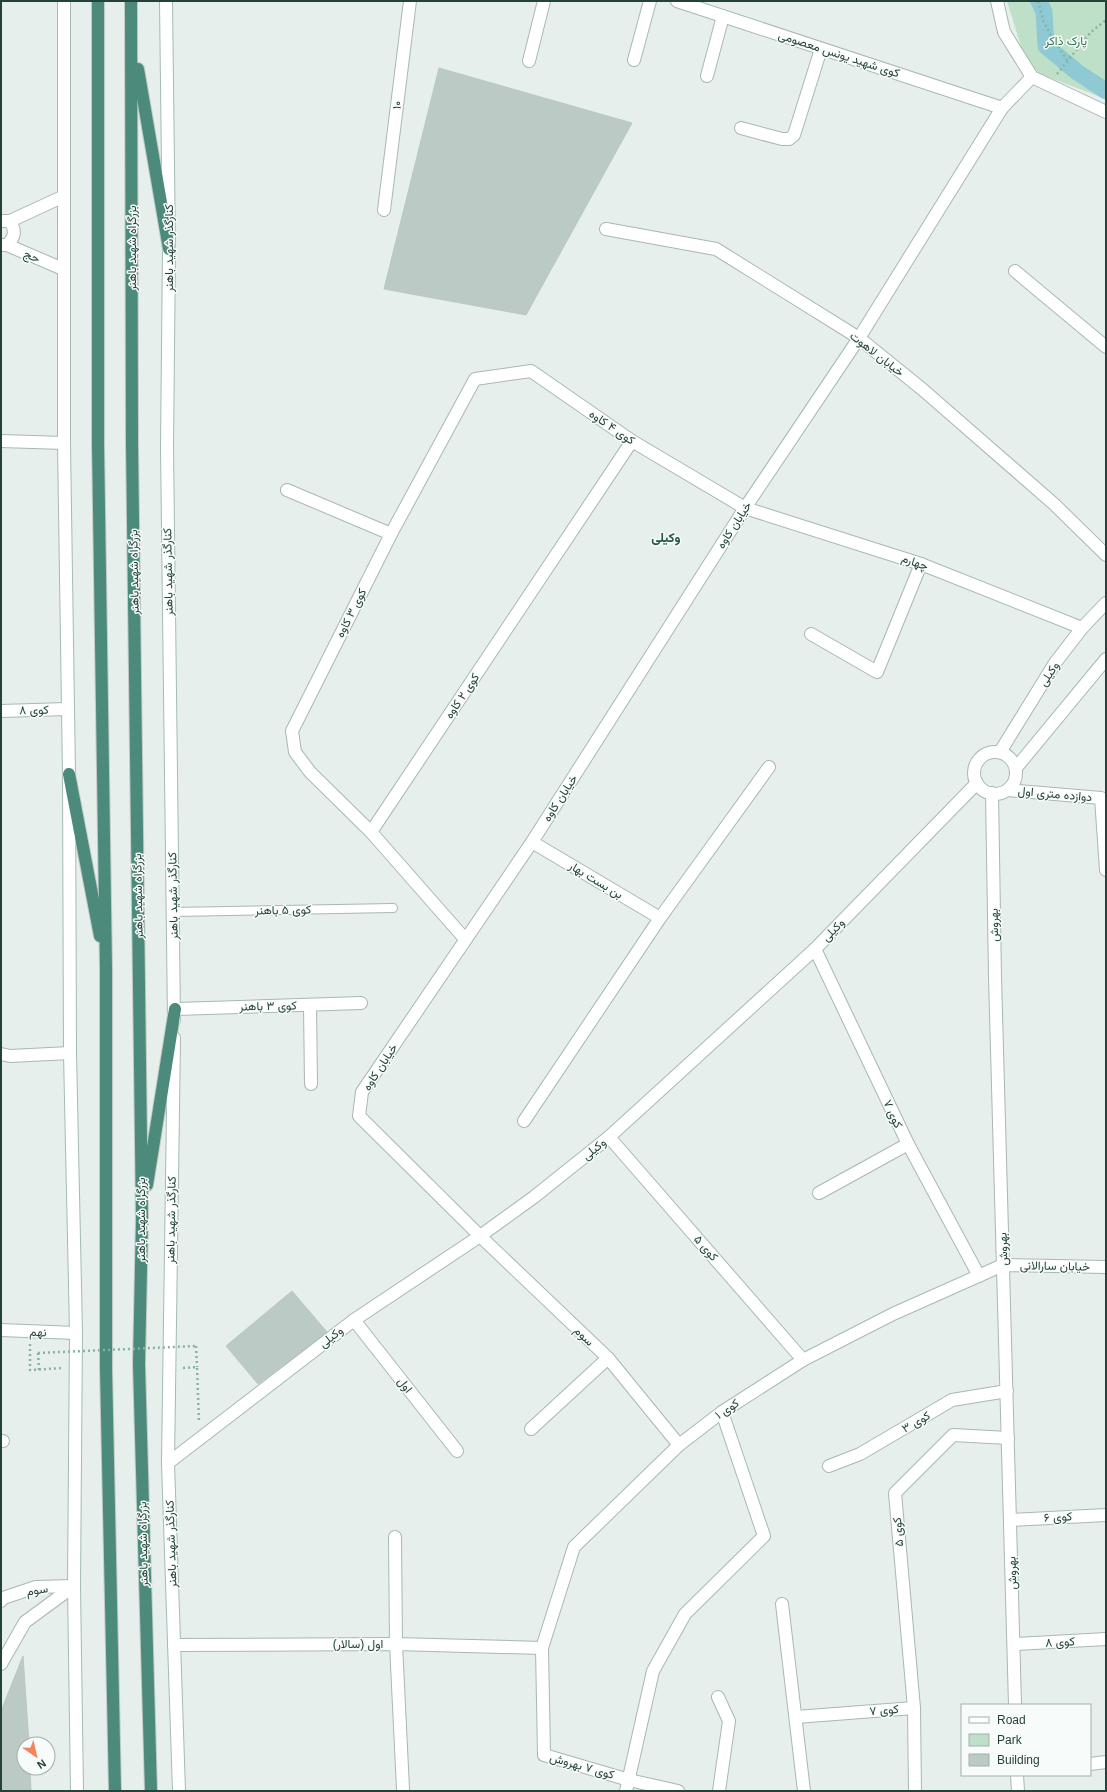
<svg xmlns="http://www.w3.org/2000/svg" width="1107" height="1792" font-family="Helvetica,Vazirmatn,sans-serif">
<rect width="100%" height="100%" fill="#e6efeb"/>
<path fill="#bfe0c8" d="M1007,1H1106V99L1040,74L1031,65L1023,53Z"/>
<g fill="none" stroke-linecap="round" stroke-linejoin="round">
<path stroke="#8ec9d4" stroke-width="17" d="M1039,1L1044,12L1046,46L1077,72L1106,91"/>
</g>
<g fill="#bbcac4" stroke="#b8c9c2">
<path d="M439,68L632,123L526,315L384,289Z"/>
<path d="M292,1291L327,1332L258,1384L226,1346Z"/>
<path d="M23,1656L29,1744H24V1768H30L31,1791H1V1711Z"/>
</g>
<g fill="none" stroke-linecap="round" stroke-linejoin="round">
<defs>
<path id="service" d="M173,912L393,908"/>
<g id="minor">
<path d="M677,1L1002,108"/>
<path d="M997,1L1004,32L1032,77L1106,112"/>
<path d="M634,60L650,1"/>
<path d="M529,61L544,1"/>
<path d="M707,76L723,16"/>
<path d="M741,128L782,139H789L794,135L821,49"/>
<path d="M384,210L410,1"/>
<path d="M606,229L716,249L859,338L922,389L1054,504L1106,555"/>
<path d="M1015,271L1106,347"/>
<path d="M1,441L64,443"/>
<path d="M287,490L391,534"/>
<path d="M811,634L877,672L921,564"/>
<path d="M1,711L67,709"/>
<path d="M1008,790L1101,798L1106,870"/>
<path d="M371,832L310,772L295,752L292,731L391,534L475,379L531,371L632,441L745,508L921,564L1082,628"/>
<path d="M532,842L660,918"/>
<path d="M465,939L371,832L632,441"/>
<path d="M815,949L908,1144L979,1276"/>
<path d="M310,1005L311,1084"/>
<path d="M175,1009L361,1003"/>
<path d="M1,1054L10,1056L70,1053"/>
<path d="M524,1121L660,918L769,767"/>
<path d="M609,1137L803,1360"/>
<path d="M819,1193L908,1144"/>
<path d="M354,1320L457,1451"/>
<path d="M1,1330L76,1333"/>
<path d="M531,1429L608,1358"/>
<path d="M1,1441H3"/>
<path d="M679,1445L608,1358L480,1236L359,1116L362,1092L532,842L745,508L859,338L1002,108L1032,77"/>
<path d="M829,1466L860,1454L952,1400L1007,1391"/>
<path d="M1010,1520L1106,1515"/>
<path d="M395,1537L396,1644L403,1789"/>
<path d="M1,1601L3,1598L36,1587L74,1586"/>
<path d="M782,1604L804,1791"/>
<path d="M1014,1644L1106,1639"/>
<path d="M174,1645L396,1644L542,1648"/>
<path d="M1,1664L25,1622L74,1586"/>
<path d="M718,1697L729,1721L719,1791"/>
<path d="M914,1708L895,1493L953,1435L1008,1438"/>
<path d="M796,1717L914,1708L915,1791"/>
<path d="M1090,1764L1106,1762"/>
<path d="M626,1791L653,1671L685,1614L764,1536L722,1412"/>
<path d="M678,1791L629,1780L544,1755L542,1648L574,1547L679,1445L722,1412L803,1360L893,1314L1003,1265L1106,1267"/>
</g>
<g id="tertiary">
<path d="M1,221H10L62,197"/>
<path d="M1,245H7L63,269"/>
<path d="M7,245C15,237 16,231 10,221"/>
<path d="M1000,752L1055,663L1082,628L1106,603"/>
<circle cx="995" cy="773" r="21"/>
<path d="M1016,768L1106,659"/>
<path d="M992,793L995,977L1015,1705"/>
<path d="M168,1463L354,1320L480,1236L534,1197L609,1137L815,949L977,783"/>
<path d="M1017,1775L1018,1791"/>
</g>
<g id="secondary">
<path d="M64,1V443L69,774L70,1053L76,1333L74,1586L77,1791"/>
<path d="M166,1L169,249L167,447L174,1020"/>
<path d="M174,1038L168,1463L179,1791"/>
</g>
<g id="trunk">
<path d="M98,1V443L106,969V1368L115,1791"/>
<path d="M131,1L132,443L142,1219L139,1364L151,1791"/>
<path d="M138,69L169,249"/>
<path d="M69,774L100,936"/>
<path d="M147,1185L175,1009"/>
</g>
</defs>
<use href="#service" stroke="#a8b8b2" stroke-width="10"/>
<use href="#minor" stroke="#a8b8b2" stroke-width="14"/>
<use href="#tertiary" stroke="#a8b8b2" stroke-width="14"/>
<use href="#secondary" stroke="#a4bbb3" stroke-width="14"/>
<use href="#trunk" stroke="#c2cac8" stroke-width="14"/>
<g stroke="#86b3a5" stroke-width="2.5" stroke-dasharray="2 3" stroke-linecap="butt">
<path d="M1038,1L1043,20L1050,34L1067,60"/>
<path d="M1057,74L1091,32L1106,20"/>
<path d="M30,1344V1370L63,1368"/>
<path d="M196,1346L197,1367"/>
<path d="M38,1353L39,1370"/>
<path d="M183,1368L197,1367L199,1422"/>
</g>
<use href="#service" stroke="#fff" stroke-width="8"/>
<use href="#minor" stroke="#fff" stroke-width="12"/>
<use href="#tertiary" stroke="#fff" stroke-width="12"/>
<use href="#secondary" stroke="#fff" stroke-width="12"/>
<use href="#trunk" stroke="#4c8a7c" stroke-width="12"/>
<path stroke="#86b3a5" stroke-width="2.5" stroke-dasharray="2 3" stroke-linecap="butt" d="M38,1353L196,1346"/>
</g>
<g text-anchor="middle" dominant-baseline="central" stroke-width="3" stroke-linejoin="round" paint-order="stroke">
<g font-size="12" fill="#2d7a4b" stroke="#f7fbf9">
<text x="1066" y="41">پارک ذاکر</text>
</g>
<g font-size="12" fill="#24423a" stroke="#f7fbf9">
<text transform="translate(839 54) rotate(18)">کوی شهید یونس معصومی</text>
<text transform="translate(397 105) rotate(-83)">۱۰</text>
<text transform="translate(132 248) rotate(-90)">بزرگراه شهید باهنر</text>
<text transform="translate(169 248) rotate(-90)">کنارگذر شهید باهنر</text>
<text transform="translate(32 256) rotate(23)">حج</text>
<text transform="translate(877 354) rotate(38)">خیابان لاهوت</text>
<text transform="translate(612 427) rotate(34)">کوی ۴ کاوه</text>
<text transform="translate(734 525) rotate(-57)">خیابان کاوه</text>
<text transform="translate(915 562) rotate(19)">چهارم</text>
<text transform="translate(134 572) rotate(-91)">بزرگراه شهید باهنر</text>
<text transform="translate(168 572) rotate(-91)">کنارگذر شهید باهنر</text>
<text transform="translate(351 613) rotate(-63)">کوی ۳ کاوه</text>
<text transform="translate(1049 674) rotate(-57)">وکیلی</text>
<text transform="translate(462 696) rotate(-56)">کوی ۲ کاوه</text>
<text transform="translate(34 710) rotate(-1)">کوی ۸</text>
<text transform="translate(1055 794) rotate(5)">دوازده متری اول</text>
<text transform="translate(560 798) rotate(-57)">خیابان کاوه</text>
<text transform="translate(596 880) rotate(31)">بن بست بهار</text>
<text transform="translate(138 896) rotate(-91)">بزرگراه شهید باهنر</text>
<text transform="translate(173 896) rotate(-91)">کنارگذر شهید باهنر</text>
<text transform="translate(283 910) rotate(-1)">کوی ۵ باهنر</text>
<text transform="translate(994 925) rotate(-91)">بهروش</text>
<text transform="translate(833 930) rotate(-46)">وکیلی</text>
<text transform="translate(268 1006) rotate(-1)">کوی ۳ باهنر</text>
<text transform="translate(380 1067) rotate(-57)">خیابان کاوه</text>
<text transform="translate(893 1114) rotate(65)">کوی ۷</text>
<text transform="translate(594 1149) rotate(-39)">وکیلی</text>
<text transform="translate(141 1220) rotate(-90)">بزرگراه شهید باهنر</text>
<text transform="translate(171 1220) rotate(-89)">کنارگذر شهید باهنر</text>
<text transform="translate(706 1248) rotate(49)">کوی ۵</text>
<text transform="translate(1003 1249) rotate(-92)">بهروش</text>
<text transform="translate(1055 1266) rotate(1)">خیابان سارالانی</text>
<text transform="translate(38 1332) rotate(2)">نهم</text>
<text transform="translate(584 1336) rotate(44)">سوم</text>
<text transform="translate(331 1337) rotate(-38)">وکیلی</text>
<text transform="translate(405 1385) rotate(52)">اول</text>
<text transform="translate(727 1409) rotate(-34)">کوی ۱</text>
<text transform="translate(916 1422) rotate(-30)">کوی ۳</text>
<text transform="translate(1058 1517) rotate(-3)">کوی ۶</text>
<text transform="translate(898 1532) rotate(-95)">کوی ۵</text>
<text transform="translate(143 1544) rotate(-91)">بزرگراه شهید باهنر</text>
<text transform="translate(171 1544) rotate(-92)">کنارگذر شهید باهنر</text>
<text transform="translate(1012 1573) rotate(-92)">بهروش</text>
<text transform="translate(37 1590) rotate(-10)">سوم</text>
<text transform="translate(1060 1642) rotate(-3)">کوی ۸</text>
<text x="358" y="1644">اول (سالار)</text>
<text transform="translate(884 1710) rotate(-5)">کوی ۷</text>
<text transform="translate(582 1766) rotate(16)">کوی ۷ بهروش</text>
</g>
<g font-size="13" font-weight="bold" fill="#1f5548" stroke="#f7fbf9">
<text x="666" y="537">وکیلی</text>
</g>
</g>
<rect width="1107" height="1792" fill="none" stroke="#24423a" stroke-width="4"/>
<rect x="961" y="1704" width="130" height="72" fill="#f7fbf9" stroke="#a3b1ad"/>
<rect x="969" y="1717" width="20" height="6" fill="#ffffff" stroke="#a3b1ad"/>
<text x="997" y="1724" font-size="12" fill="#24423a">Road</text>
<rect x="969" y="1734" width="20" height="12" fill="#bfe0c8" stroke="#a3b1ad"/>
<text x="997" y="1744" font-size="12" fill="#24423a">Park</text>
<rect x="969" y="1754" width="20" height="12" fill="#bbcac4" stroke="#a3b1ad"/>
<text x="997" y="1764" font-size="12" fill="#24423a">Building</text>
<g transform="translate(36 1756) rotate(146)"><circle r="19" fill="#f7fbf9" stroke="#a3b1ad"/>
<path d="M0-3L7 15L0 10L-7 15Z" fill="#f4845f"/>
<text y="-6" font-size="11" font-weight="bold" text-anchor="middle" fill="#24423a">N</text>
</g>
</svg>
